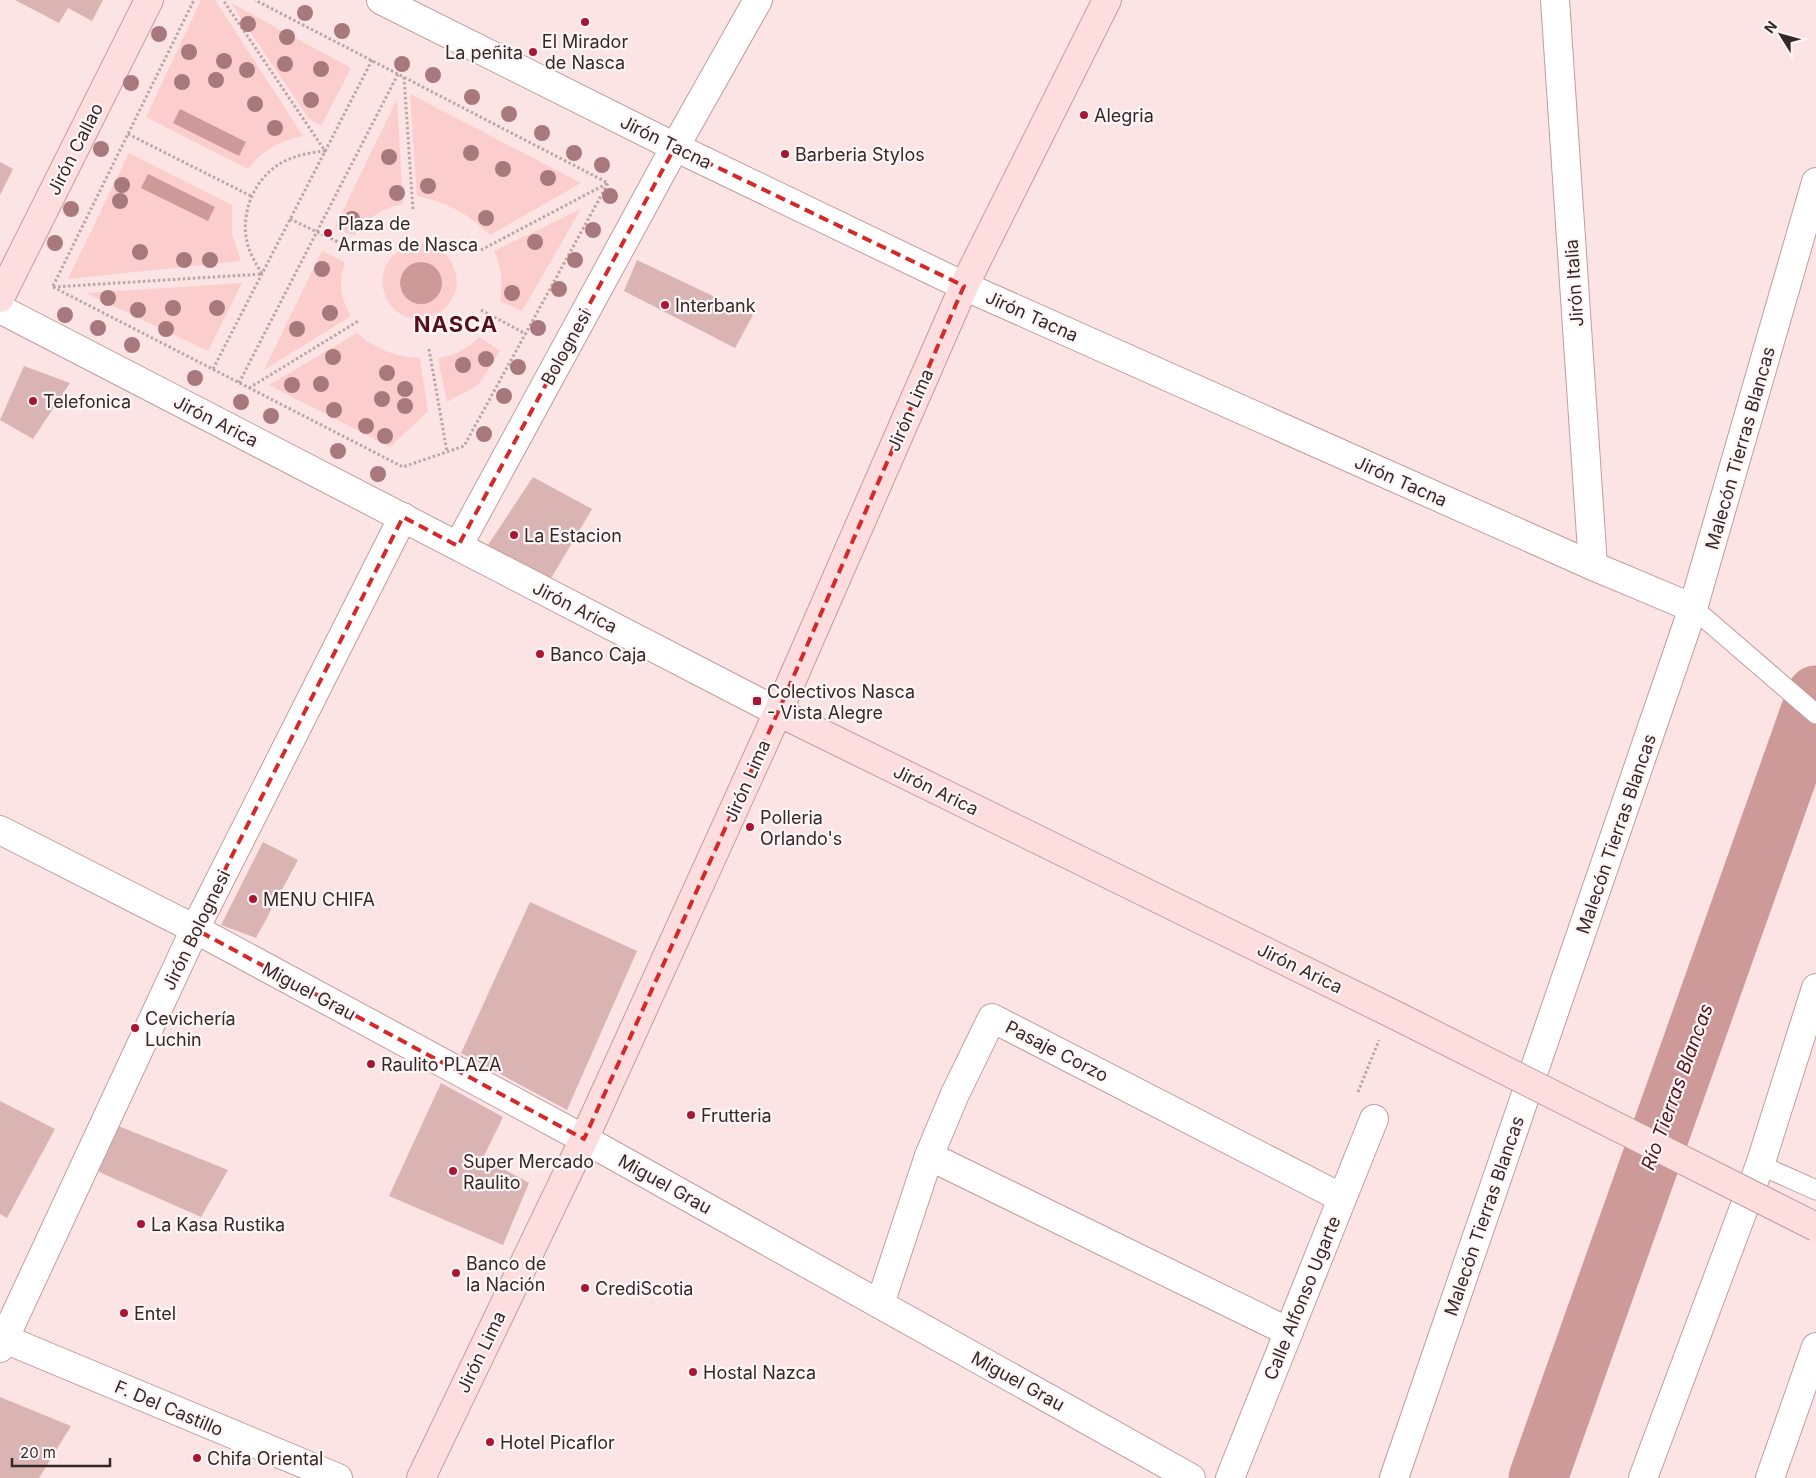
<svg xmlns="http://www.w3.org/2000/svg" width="1816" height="1478" font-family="Inter,sans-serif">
<rect width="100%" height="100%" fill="#fde4e4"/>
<g fill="#fbcdcd" fill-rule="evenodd">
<path d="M201,0H215L303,136C279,141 263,150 248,169L146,117Z"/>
<path d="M231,3L351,68L321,126L309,119Z"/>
<path d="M410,94L581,183L490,235C467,213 449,203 417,196Z"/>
<path d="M397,99L403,204C381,208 368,218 354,236L335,227Z"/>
<path d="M129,153L232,205V234L241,261L68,279Z"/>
<path d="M581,209L522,311L500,301C503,283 502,268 494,251Z"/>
<path d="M413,244C422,244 432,244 439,249C454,259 462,281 453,297C448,307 441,313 431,316C387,333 357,263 413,244ZM430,264L437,270L441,279L404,296L400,287V277Z"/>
<path d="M322,251L345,262C338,282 340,297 351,316L264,370Z"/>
<path d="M242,283L208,351L86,293Z"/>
<path d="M357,333C376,350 395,356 420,358L428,411L390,447L269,385Z"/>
<path d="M480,337L500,351L478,385L447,402L438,358C455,355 467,349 480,337Z"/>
</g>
<g fill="#cd9999">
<path d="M180,109L246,142L239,156L173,123Z"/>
<path d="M148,174L215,207L208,221L141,188Z"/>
<circle cx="421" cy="283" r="21"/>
</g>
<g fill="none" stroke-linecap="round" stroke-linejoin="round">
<path stroke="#cd9999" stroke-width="59" d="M1538,1478L1816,695"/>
</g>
<g fill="#dab3b3">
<path d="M15,0H103L92,21L68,8L59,23Z"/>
<path d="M0,162L13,169L0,195Z"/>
<path d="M637,260L753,315L735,348L624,291Z"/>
<path d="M24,366L70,383L33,439L0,420Z"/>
<path d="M533,477L592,509L550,580L488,545Z"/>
<path d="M263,842L298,860L256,938L221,925Z"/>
<path d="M530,902L637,951L567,1110L461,1053Z"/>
<path d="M441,1083L503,1117L483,1158L529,1183L503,1245L389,1196Z"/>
<path d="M0,1101L55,1129L7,1218L0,1214Z"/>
<path d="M111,1123L228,1170L201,1217L90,1168Z"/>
<path d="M0,1397L71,1426L39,1478H0Z"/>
</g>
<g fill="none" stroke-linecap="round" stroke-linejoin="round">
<defs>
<g id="lane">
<path d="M1693,608L1816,714"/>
<path d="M1760,1165L1816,1190"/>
</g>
<g id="street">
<path d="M381,0L675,147L964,286L1593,566L1693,608"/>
<path d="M1555,0L1593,566"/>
<path d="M0,309L778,712"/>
<path d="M458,546L675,147L758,0"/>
<path d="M0,830L195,929L584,1139L1191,1478"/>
<path d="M929,1156L1289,1332"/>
<path d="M880,1304L929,1156L955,1094L992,1018L1342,1198"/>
<path d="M0,1337L338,1478"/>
<path d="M0,1348L195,929L403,517"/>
<path d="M1230,1478L1374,1119"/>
<path d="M1394,1478L1693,608L1816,182"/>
<path d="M1643,1478L1760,1165L1816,988"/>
<path d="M1770,1478L1816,1347"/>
</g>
<g id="secondary">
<path d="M0,298L149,0"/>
<path d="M778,712L1397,1016"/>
<path d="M421,1478L584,1139L778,712L964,286L1107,0"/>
</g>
</defs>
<use href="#lane" stroke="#c29c9d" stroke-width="21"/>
<use href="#street" stroke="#c29c9d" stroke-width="30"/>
<use href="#secondary" stroke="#c29c9d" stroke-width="30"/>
<g stroke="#bba6a6" stroke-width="3" stroke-dasharray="2.5 2.5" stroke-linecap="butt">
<path d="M404,77L413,211"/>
<path d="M128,134L251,196"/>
<path d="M290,219L355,250"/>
<path d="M481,250L606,184"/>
<path d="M53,286L194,0"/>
<path d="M53,287L403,467L464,446L608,183L255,0"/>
<path d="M53,287L262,274C257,265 251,256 248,246C238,212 257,170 292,158C302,154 314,152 325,151L223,0"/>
<path d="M481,310L526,334"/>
<path d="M429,349L447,452"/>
<path d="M213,369L372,60"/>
<path d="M239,383L398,74"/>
<path d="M249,388L360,320"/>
<path d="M1358,1092L1379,1040"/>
</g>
<use href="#lane" stroke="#fff" stroke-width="19"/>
<use href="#street" stroke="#fff" stroke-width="28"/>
<use href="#secondary" stroke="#fdddde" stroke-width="28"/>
<defs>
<path id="secondary-bridge" d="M1397,1016L1816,1227"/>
</defs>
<use href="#secondary-bridge" stroke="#c29c9d" stroke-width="30" stroke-linecap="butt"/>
<use href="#secondary-bridge" stroke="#fdddde" stroke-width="28"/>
</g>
<g fill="#a7797c">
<circle cx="305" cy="13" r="8"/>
<circle cx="248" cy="24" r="8"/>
<circle cx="342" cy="31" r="8"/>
<circle cx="159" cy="34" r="8"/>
<circle cx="287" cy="37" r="8"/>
<circle cx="189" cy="52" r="8"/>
<circle cx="224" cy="61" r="8"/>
<circle cx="285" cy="64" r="8"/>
<circle cx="402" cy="64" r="8"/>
<circle cx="321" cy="69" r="8"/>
<circle cx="247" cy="70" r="8"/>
<circle cx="433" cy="75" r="8"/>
<circle cx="216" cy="80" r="8"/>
<circle cx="182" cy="82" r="8"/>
<circle cx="131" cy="83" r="8"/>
<circle cx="472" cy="97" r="8"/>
<circle cx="311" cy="100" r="8"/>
<circle cx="255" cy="104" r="8"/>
<circle cx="509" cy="114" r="8"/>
<circle cx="275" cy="128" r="8"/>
<circle cx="542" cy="133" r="8"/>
<circle cx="101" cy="149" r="8"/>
<circle cx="471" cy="153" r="8"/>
<circle cx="574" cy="153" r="8"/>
<circle cx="389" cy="157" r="8"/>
<circle cx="602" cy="165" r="8"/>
<circle cx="503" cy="169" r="8"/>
<circle cx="548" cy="178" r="8"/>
<circle cx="122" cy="185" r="8"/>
<circle cx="428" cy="186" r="8"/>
<circle cx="397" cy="193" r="8"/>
<circle cx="610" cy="196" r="8"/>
<circle cx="120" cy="201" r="8"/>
<circle cx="71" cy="209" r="8"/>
<circle cx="486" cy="218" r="8"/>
<circle cx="352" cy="219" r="8"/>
<circle cx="593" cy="230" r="8"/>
<circle cx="535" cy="242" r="8"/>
<circle cx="55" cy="243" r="8"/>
<circle cx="140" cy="252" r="8"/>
<circle cx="184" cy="260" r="8"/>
<circle cx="210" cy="260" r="8"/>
<circle cx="575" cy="260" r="8"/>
<circle cx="322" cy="269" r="8"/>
<circle cx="559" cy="289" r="8"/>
<circle cx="512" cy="293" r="8"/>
<circle cx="108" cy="298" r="8"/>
<circle cx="173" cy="308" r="8"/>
<circle cx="217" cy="308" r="8"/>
<circle cx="138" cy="310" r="8"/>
<circle cx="330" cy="313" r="8"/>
<circle cx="65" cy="315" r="8"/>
<circle cx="98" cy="328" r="8"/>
<circle cx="538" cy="328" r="8"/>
<circle cx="166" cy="329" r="8"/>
<circle cx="297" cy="329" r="8"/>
<circle cx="132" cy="345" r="8"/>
<circle cx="333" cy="357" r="8"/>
<circle cx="486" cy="359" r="8"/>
<circle cx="463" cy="365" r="8"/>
<circle cx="518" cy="367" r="8"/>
<circle cx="387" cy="373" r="8"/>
<circle cx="195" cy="378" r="8"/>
<circle cx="321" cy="384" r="8"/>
<circle cx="292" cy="385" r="8"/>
<circle cx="405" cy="389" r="8"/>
<circle cx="504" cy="396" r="8"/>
<circle cx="382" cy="399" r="8"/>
<circle cx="241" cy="402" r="8"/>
<circle cx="405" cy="406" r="8"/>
<circle cx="334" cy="410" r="8"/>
<circle cx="271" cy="416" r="8"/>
<circle cx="366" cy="426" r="8"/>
<circle cx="484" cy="434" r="8"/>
<circle cx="385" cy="436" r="8"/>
<circle cx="338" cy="451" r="8"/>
<circle cx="378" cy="474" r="8"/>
</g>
<path fill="none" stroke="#d62828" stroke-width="4" stroke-dasharray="10 6" stroke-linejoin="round" d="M675,147L964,286L778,712L584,1139L195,929L403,517L458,546Z"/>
<g fill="#ab1534" stroke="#fef6f6" stroke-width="2">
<circle cx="585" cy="22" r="5"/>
<circle cx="533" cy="52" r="5"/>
<circle cx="1084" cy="115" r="5"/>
<circle cx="785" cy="154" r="5"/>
<circle cx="328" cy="233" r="5"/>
<circle cx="665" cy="305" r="5"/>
<circle cx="33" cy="401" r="5"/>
<circle cx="514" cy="535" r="5"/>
<circle cx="540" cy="654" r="5"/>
<rect x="752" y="696" width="10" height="10" rx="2.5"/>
<circle cx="750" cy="827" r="5"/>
<circle cx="253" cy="899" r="5"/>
<circle cx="135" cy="1028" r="5"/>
<circle cx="371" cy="1064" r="5"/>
<circle cx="691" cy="1115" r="5"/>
<circle cx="453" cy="1171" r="5"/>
<circle cx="141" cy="1224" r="5"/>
<circle cx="456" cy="1273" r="5"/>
<circle cx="585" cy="1288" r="5"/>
<circle cx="124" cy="1313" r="5"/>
<circle cx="693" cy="1372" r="5"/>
<circle cx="490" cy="1442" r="5"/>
<circle cx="197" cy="1458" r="5"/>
</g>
<g text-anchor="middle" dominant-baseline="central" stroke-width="4.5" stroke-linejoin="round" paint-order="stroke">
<g font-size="18" fill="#372828" stroke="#fef6f6" text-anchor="start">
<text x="585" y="41" text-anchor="middle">El Mirador<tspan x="585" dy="21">de Nasca</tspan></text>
<text x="523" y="52" text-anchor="end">La peñita</text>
<text x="1094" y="115">Alegria</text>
<text x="795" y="154">Barberia Stylos</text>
<text x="338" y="223">Plaza de<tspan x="338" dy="21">Armas de Nasca</tspan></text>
<text x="675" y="305">Interbank</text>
<text x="43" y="401">Telefonica</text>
<text x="524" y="535">La Estacion</text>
<text x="550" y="654">Banco Caja</text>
<text x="767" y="691">Colectivos Nasca<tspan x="767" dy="21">- Vista Alegre</tspan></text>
<text x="760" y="817">Polleria<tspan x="760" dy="21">Orlando's</tspan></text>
<text x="263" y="899">MENU CHIFA</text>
<text x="145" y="1018">Cevichería<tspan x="145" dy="21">Luchin</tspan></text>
<text x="381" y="1064">Raulito PLAZA</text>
<text x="701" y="1115">Frutteria</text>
<text x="463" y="1161">Super Mercado<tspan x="463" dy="21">Raulito</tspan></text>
<text x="151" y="1224">La Kasa Rustika</text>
<text x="466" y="1263">Banco de<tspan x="466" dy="21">la Nación</tspan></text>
<text x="595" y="1288">CrediScotia</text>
<text x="134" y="1313">Entel</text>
<text x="703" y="1372">Hostal Nazca</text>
<text x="500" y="1442">Hotel Picaflor</text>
<text x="207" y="1458">Chifa Oriental</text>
</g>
<g font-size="18" fill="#372828" stroke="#fef6f6">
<text transform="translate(666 142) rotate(26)">Jirón Tacna</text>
<text transform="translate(75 149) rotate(-63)">Jirón Callao</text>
<text transform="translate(1574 283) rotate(-94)">Jirón Italia</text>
<text transform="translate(1032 316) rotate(24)">Jirón Tacna</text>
<text transform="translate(566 347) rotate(-61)">Bolognesi</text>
<text transform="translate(910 410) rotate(-66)">Jirón Lima</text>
<text transform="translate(216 421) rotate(27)">Jirón Arica</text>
<text transform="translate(1740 448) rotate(-74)">Malecón Tierras Blancas</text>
<text transform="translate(1401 481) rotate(24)">Jirón Tacna</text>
<text transform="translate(575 607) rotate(27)">Jirón Arica</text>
<text transform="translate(747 781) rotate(-66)">Jirón Lima</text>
<text transform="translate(936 790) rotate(26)">Jirón Arica</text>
<text transform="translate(1616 834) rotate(-71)">Malecón Tierras Blancas</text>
<text transform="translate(196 930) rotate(-64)">Jirón Bolognesi</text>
<text transform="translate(1300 968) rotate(26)">Jirón Arica</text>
<text transform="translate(309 991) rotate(28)">Miguel Grau</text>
<text transform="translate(1057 1051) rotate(27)">Pasaje Corzo</text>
<text transform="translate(665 1184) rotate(29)">Miguel Grau</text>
<text transform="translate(1484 1216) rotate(-71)">Malecón Tierras Blancas</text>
<text transform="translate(1302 1298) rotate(-68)">Calle Alfonso Ugarte</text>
<text transform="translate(481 1352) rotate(-64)">Jirón Lima</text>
<text transform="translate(1018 1381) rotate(29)">Miguel Grau</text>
<text transform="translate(169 1408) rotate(23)">F. Del Castillo</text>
</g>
<g font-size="19" font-style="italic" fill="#51121a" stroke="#fef6f6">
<text transform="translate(1677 1087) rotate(-70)">Río Tierras Blancas</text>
</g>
<g font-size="22" font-weight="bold" letter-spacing="1" fill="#56101a" stroke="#fef6f6">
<text x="456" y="324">NASCA</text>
</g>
</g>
<g transform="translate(1781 35) rotate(307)" stroke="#fef6f6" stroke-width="4" paint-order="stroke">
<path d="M0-4L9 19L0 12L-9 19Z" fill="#372828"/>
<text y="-8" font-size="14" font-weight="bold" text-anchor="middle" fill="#372828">N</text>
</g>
<path d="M12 1458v8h98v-8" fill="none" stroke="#372828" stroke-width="2.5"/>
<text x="20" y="1458" font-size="15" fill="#372828" stroke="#fef6f6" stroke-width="4" paint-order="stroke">20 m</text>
</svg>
